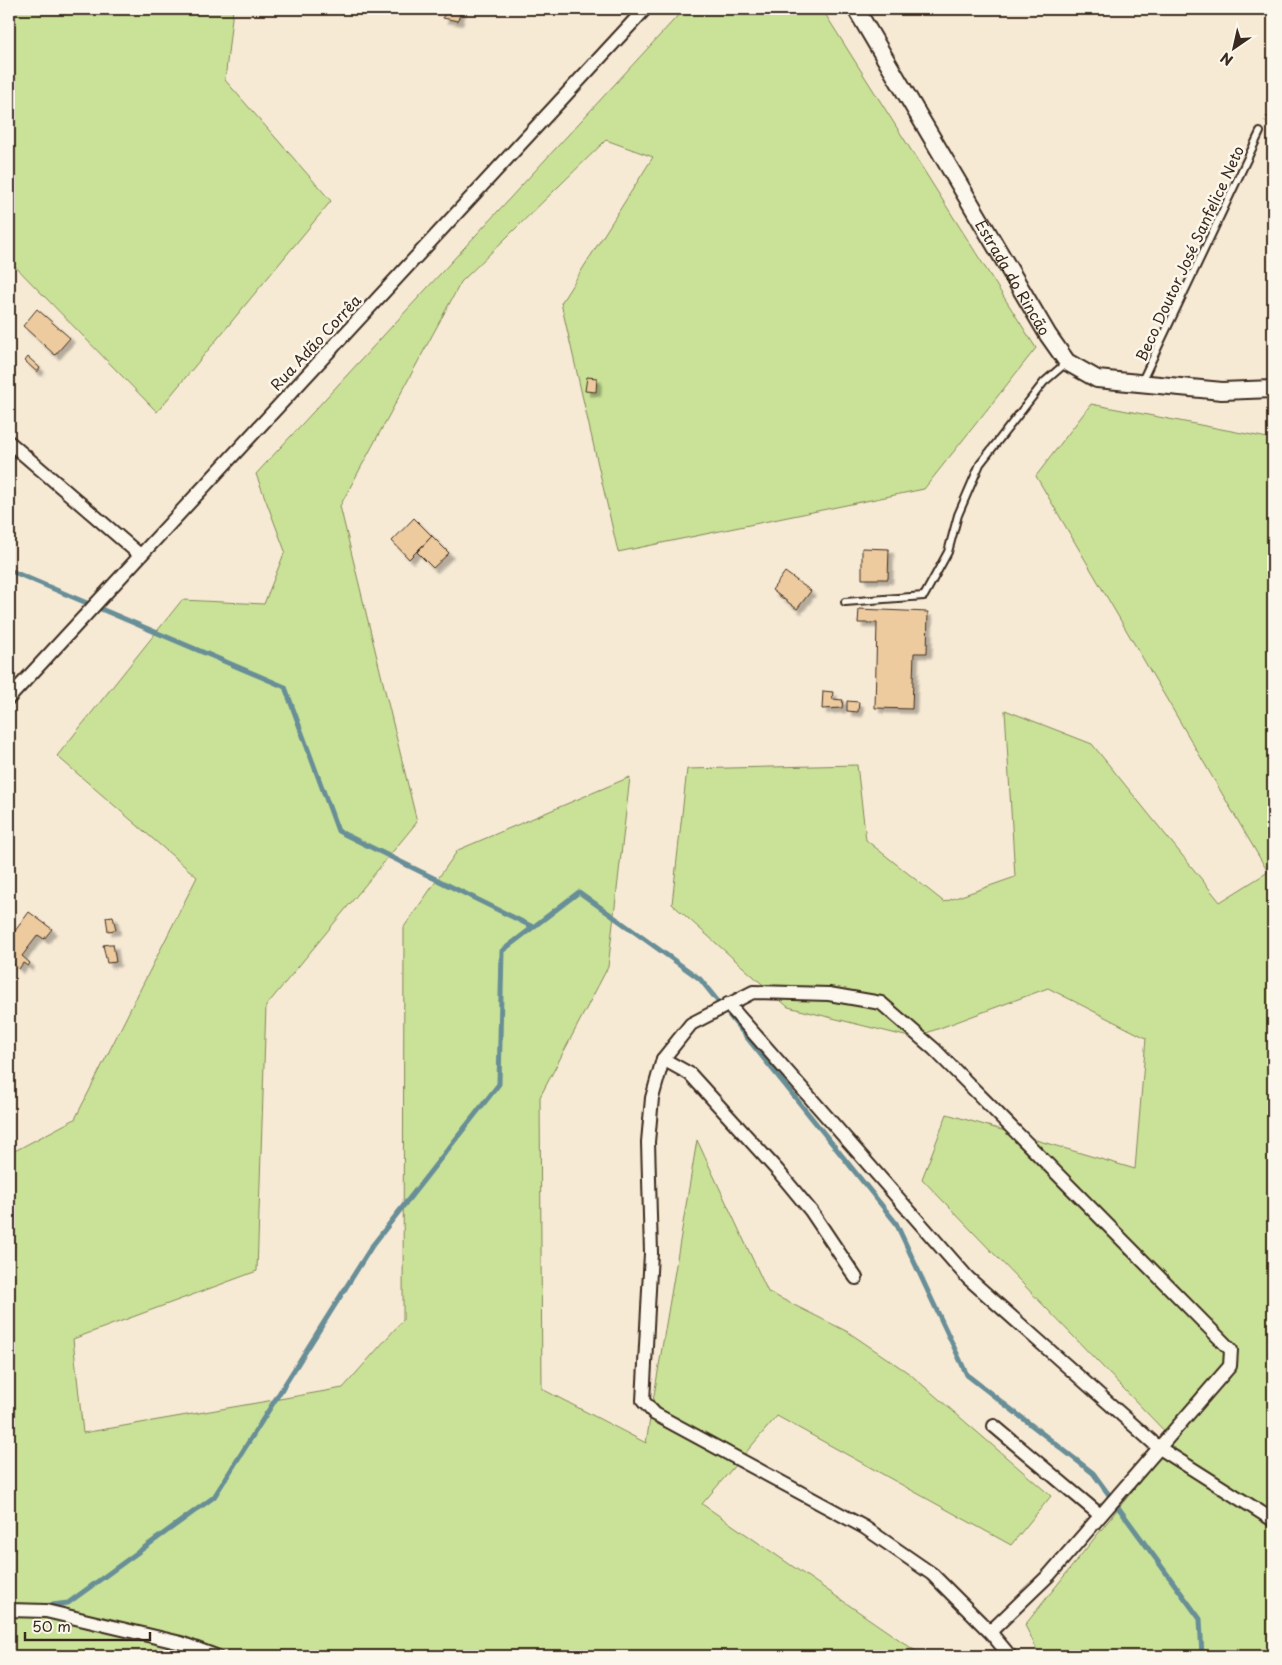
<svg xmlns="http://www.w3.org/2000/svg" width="1282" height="1665" font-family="'Playpen Sans',sans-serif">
<defs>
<filter id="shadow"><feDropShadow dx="4.5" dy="4.5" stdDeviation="1" flood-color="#0004"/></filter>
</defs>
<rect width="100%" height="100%" fill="#f7ead5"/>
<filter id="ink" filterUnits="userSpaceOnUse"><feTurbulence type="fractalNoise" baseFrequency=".02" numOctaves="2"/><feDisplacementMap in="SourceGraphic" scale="10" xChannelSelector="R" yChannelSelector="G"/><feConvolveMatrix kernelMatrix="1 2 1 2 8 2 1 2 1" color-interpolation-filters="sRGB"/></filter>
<g filter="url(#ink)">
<g fill="#cae297" stroke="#82865a">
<path d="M9,9H233L225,80L331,201L157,412L9,260Z"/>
<path d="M684,9H822L1036,348L924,489L618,552L561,303L653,157L606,140L461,282L340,506L417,822L266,1006L257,1271L73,1339L83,1433L343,1388L403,1320L404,927L458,850L630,777L608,967L540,1097L542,1389L646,1443L697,1140L768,1292L848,1332L910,1374L1051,1496L1011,1545L777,1416L702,1504L923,1656H9V1154L75,1119L197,877L57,756L182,600L264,604L285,551L256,474Z"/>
<path d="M1091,404L1273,439V1656H1040L1025,1625L1173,1440L922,1179L947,1114L1135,1169L1146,1038L1048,988L913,1038L788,1007L672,904L687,769L857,765L866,840L944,902L1015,877L1005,710L1092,744L1220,902L1268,872L1036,476Z"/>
</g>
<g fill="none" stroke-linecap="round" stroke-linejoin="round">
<g stroke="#688e97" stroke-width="5">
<path d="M9,570L285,687L338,831L533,927"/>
<path d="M44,1606L68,1603L214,1497L372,1246L499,1084L502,951L579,892L700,979L896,1223L967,1375L1093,1473L1200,1619L1202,1656"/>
</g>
</g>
<g fill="#edcb9f" stroke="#3b2a1e" filter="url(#shadow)">
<path d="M445,9H461L458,21L443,18Z"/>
<path d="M37,309L70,338L55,355L23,326Z"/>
<path d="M28,357L40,368L37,372L25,361Z"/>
<path d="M587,377L597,378L596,392L585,391Z"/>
<path d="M414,518L432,536L409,559L392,541Z"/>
<path d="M432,536L449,553L433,568L417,552Z"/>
<path d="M862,548L889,549L888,579H862Z"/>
<path d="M785,572L811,591L797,609L772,590Z"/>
<path d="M859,609L928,612L927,653H914L912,709L875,708L877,623H858Z"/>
<path d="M823,691L833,692L832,699L843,700L842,708L822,709Z"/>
<path d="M847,701L859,702L858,712L847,711Z"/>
<path d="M29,912L52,929L44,939L38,935L22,956L30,963L28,966L23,963L19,969L9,960V945L15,937L12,935Z"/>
<path d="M113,916L116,930L108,931L106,917Z"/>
<path d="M110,944H113L116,962L107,963L103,945Z"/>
</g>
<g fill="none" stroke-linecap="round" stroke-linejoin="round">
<defs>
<g id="service">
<path d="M1141,383L1260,132"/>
<path d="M845,602L924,596L948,552L958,515L980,464L1044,382L1066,363"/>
</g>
<g id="minor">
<path d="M9,442L140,555"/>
<path d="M9,698L645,9"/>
<path d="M728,1004L968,1278L1158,1447L1273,1520"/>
<path d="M663,1059L690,1074L778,1171L811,1211L856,1278"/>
<path d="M994,1426L1100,1515"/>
<path d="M9,1610L46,1611L181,1643L216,1656"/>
<path d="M990,1632L1049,1575L1230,1366L1231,1350L934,1049L881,1003L829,994L753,992L691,1024L663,1059L652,1098L648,1142L651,1253L643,1401L655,1414L864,1527L932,1574L990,1632L1010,1656"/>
</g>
<g id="tertiary">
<path id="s1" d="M856,9L1048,335L1067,362L1097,379L1222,391L1273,389"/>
</g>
</defs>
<use href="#service" stroke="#3b2a1e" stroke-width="10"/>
<use href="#minor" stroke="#3b2a1e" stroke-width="16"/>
<use href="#tertiary" stroke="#3b2a1e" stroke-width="20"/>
<path stroke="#3b2a1e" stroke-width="3" stroke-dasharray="1 4" stroke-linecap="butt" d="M1265,122L1273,104"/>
<use href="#service" stroke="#fbf7ec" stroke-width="6"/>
<use href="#minor" stroke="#fbf7ec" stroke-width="12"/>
<use href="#tertiary" stroke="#fbf7ec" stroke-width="16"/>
</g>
</g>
<g text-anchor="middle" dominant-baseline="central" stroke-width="5" stroke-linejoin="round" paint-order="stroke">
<g font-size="15" fill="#3b2a1e" stroke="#fbf7ec">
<text transform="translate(1189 253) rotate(-65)">Beco Doutor José Sanfelice Neto</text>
<text stroke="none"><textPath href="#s1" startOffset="311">Estrada do Rincão</textPath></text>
<text transform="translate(315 342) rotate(-47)">Rua Adão Corrêa</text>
</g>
</g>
<rect width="1282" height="1665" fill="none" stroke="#fbf7ec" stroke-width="30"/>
<rect x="15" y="15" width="1252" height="1635" fill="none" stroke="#3b2a1e" stroke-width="2" filter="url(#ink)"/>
<g transform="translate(1234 48) rotate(214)" stroke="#fbf7ec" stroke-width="4" paint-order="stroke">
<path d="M0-4L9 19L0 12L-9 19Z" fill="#3b2a1e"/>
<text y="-8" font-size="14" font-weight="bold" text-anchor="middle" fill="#3b2a1e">N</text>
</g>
<path d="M25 1632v8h125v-8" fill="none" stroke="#3b2a1e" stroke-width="2.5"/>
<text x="32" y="1632" font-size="15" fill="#3b2a1e" stroke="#fbf7ec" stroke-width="4" paint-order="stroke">50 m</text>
</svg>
